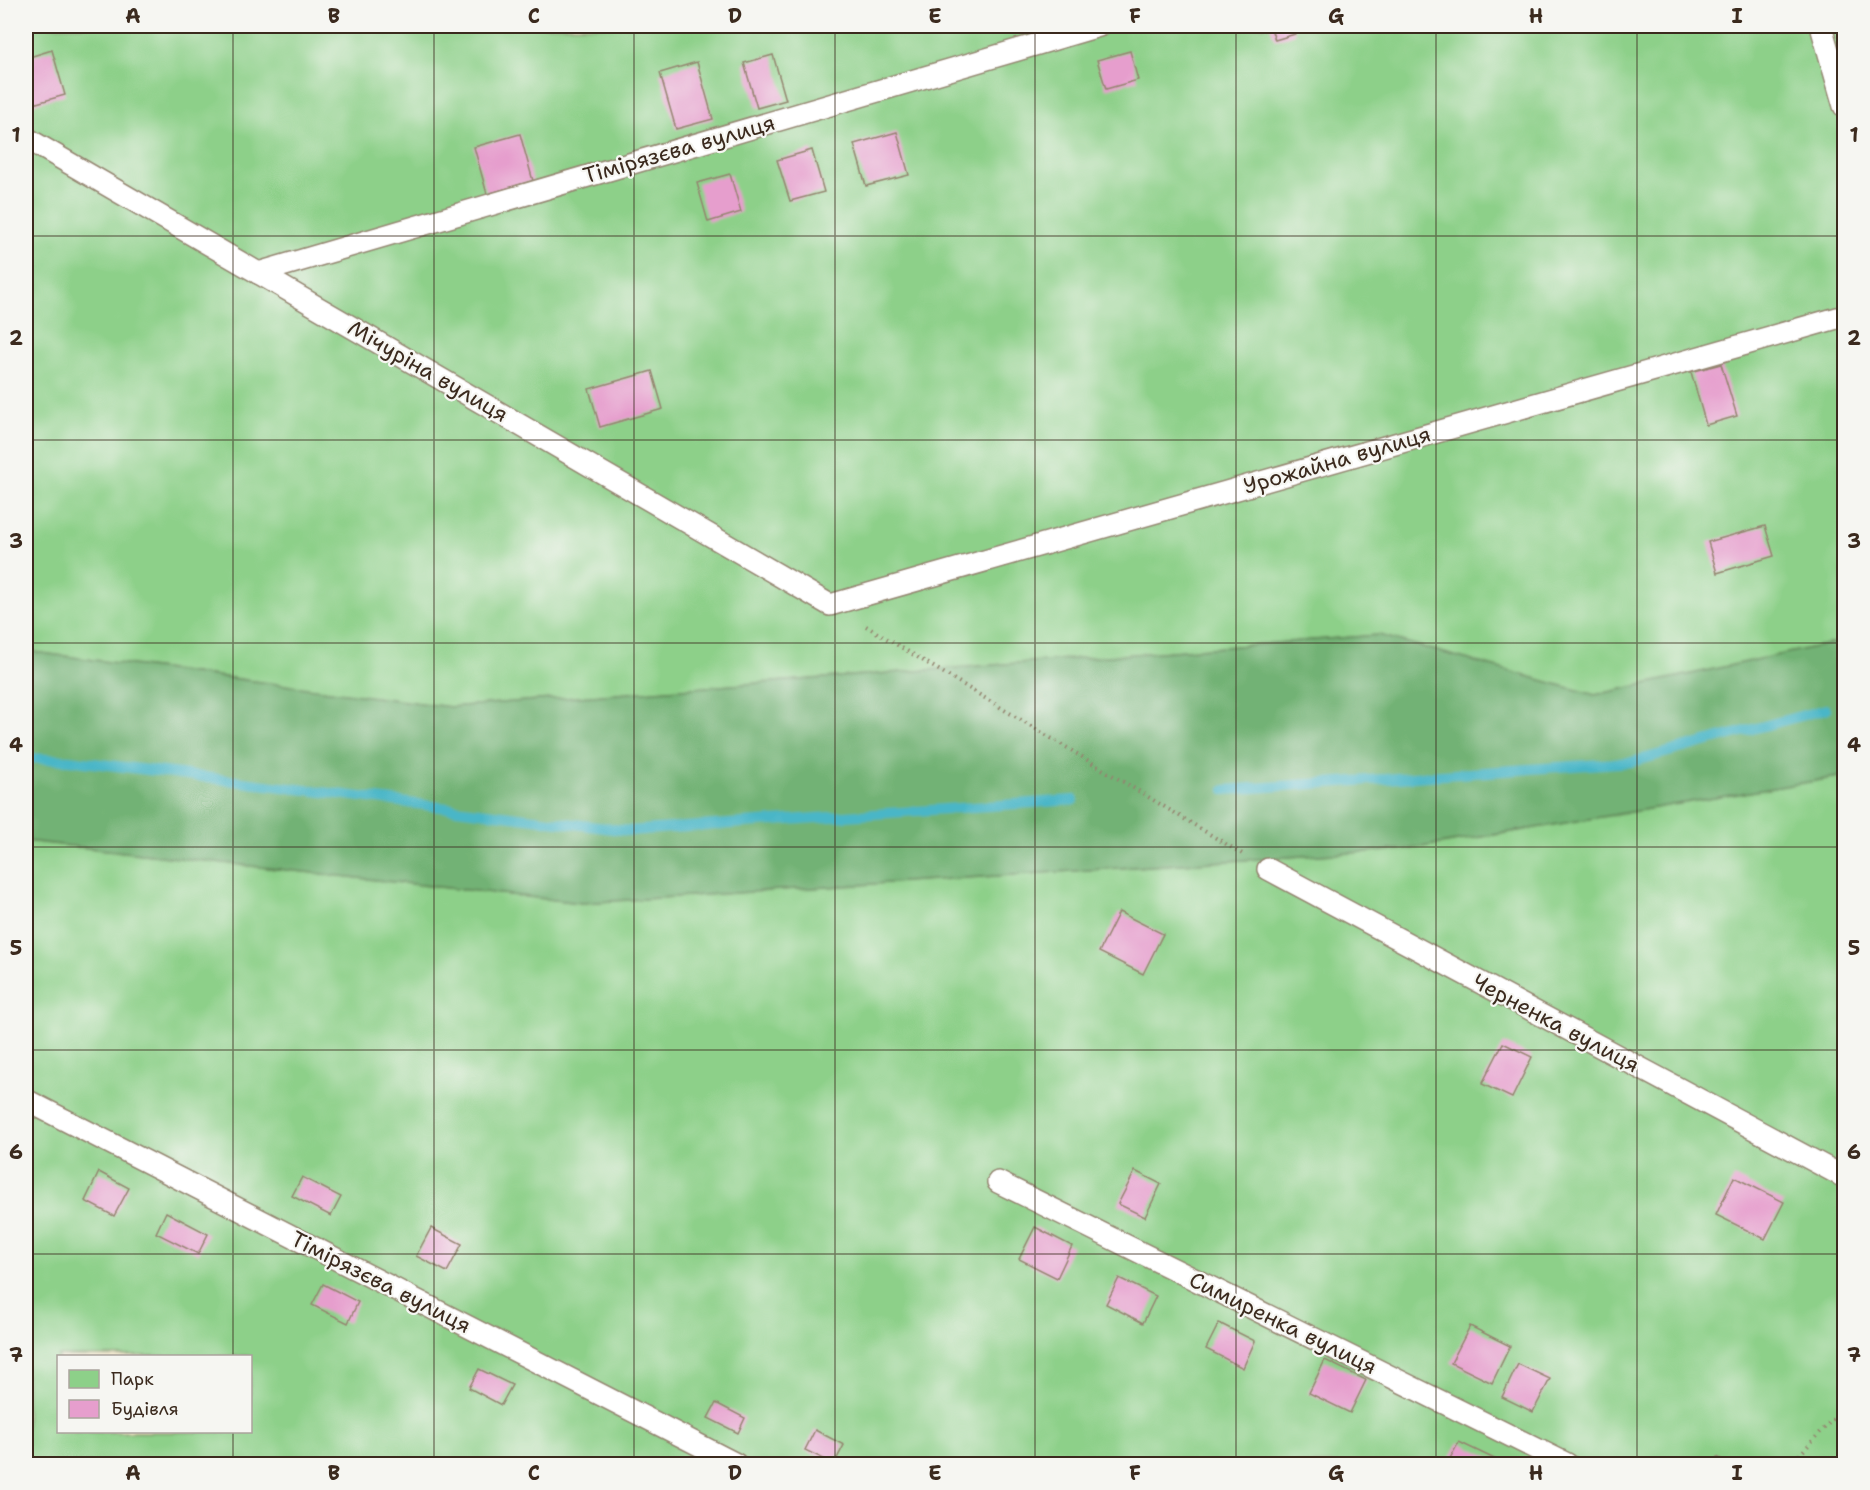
<svg xmlns="http://www.w3.org/2000/svg" width="1870" height="1490" font-family="'Shantell Sans',sans-serif">
<rect width="100%" height="100%" fill="#f6f6f2"/>
<filter id="ink" filterUnits="userSpaceOnUse"><feTurbulence type="fractalNoise" baseFrequency=".0167" numOctaves="2"/><feDisplacementMap in="SourceGraphic" scale="12" xChannelSelector="R" yChannelSelector="G"/><feConvolveMatrix kernelMatrix="1 2 1 2 8 2 1 2 1" color-interpolation-filters="sRGB"/></filter>
<filter id="wash" filterUnits="userSpaceOnUse"><feTurbulence type="fractalNoise" baseFrequency=".008" numOctaves="4" result="noise"/><feDisplacementMap in="SourceGraphic" scale="24" xChannelSelector="R" yChannelSelector="G"/><feGaussianBlur stdDeviation="1.35" result="paint"/><feColorMatrix in="noise" values="0 0 0 0 0 0 0 0 0 0 0 0 0 0 0 0 0 1.4 0 .05"/><feComposite in="paint" operator="in"/></filter>
<g filter="url(#wash)">
<rect width="100%" height="100%" fill="#ece0c1"/>
<g fill="#8dd089" stroke="#647d54" stroke-width="1.5" fill-rule="evenodd">
<path d="M26,26H1844L1843,641L1595,695L1379,635L450,707L26,651Z"/>
<path d="M1844,776V1464H26V841L582,903L1410,849ZM58,1356H250V1432H58Z"/>
</g>
<path fill="#72b275" stroke="#566e4a" stroke-width="1.5" d="M1379,635L1595,695L1843,641L1844,635V776L1410,849L582,903L26,841V651L450,707Z"/>
<g fill="none" stroke-linecap="round" stroke-linejoin="round">
<g stroke="#4ab6c7" stroke-width="10">
<path d="M26,758L69,760L629,831L1074,800"/>
<path d="M1225,790L1632,762L1826,709"/>
</g>
</g>
<g id="blocks">
<g fill="#e69ecd">
<path d="M1270,26H1292L1295,34L1275,40Z"/>
<path d="M52,50L65,95L26,106V58Z"/>
<path d="M1130,51L1138,80L1106,89L1097,60Z"/>
<path d="M773,55L786,100L757,108L744,63Z"/>
<path d="M697,62L713,119L676,129L660,73Z"/>
<path d="M897,132L909,175L866,186L854,144Z"/>
<path d="M520,134L533,181L487,194L474,147Z"/>
<path d="M812,150L824,192L790,201L777,160Z"/>
<path d="M730,174L741,212L708,222L697,183Z"/>
<path d="M1721,364L1737,416L1706,425L1691,372Z"/>
<path d="M652,371L663,409L600,427L589,389Z"/>
<path d="M1765,526L1774,556L1717,573L1708,542Z"/>
<path d="M1119,912L1163,934L1143,974L1099,952Z"/>
<path d="M1503,1043L1532,1057L1512,1098L1482,1084Z"/>
<path d="M1135,1171L1161,1184L1145,1217L1118,1204Z"/>
<path d="M99,1172L129,1188L114,1216L85,1201Z"/>
<path d="M302,1177L341,1197L331,1216L292,1196Z"/>
<path d="M1734,1177L1784,1202L1765,1239L1716,1215Z"/>
<path d="M166,1212L208,1234L198,1254L156,1233Z"/>
<path d="M1035,1227L1072,1246L1057,1278L1019,1259Z"/>
<path d="M431,1228L462,1244L447,1272L416,1256Z"/>
<path d="M1119,1278L1156,1296L1143,1323L1106,1304Z"/>
<path d="M323,1284L358,1302L348,1323L312,1305Z"/>
<path d="M1219,1323L1255,1341L1243,1368L1206,1349Z"/>
<path d="M1470,1326L1510,1346L1492,1383L1451,1363Z"/>
<path d="M1325,1360L1366,1380L1350,1413L1309,1393Z"/>
<path d="M1518,1364L1550,1379L1533,1412L1502,1397Z"/>
<path d="M479,1369L512,1385L501,1405L469,1388Z"/>
<path d="M716,1403L745,1418L738,1433L708,1418Z"/>
<path d="M815,1430L844,1445L834,1464L805,1450Z"/>
<path d="M1459,1442L1505,1464H1447Z"/>
<path d="M1717,1457L1731,1464H1713Z"/>
</g>
</g>
</g>
<g filter="url(#ink)">
<use href="#blocks" fill-opacity="0" stroke="#948570" stroke-width="1.5"/>
<g fill="none" stroke-linecap="round" stroke-linejoin="round">
<defs>
<g id="service">
<path d="M1821,26L1844,106"/>
<path d="M26,138L830,605L1844,316"/>
<path d="M258,273L1099,26"/>
<path d="M1268,869L1844,1177"/>
<path d="M26,1100L736,1464"/>
<path d="M998,1182L1567,1464"/>
</g>
</defs>
<use href="#service" stroke="#948570" stroke-width="24"/>
<g stroke="#948570" stroke-width="4" stroke-dasharray="1.5 4.5" stroke-linecap="butt">
<path d="M866,626L1244,855"/>
<path d="M1791,1464L1844,1407"/>
</g>
<use href="#service" stroke="#fff" stroke-width="21"/>
</g>
</g>
<path fill="none" stroke="#3b2a1e" stroke-width="1.5" stroke-opacity="0.55" d="M233,26V1356M434,26V1464M634,26V1464M835,26V1464M1035,26V1464M1236,26V1464M1436,26V1464M1637,26V1464M26,236H1844M26,440H1844M26,643H1844M26,847H1844M26,1050H1844M26,1254H1844M233,1432V1464"/>
<g text-anchor="middle" dominant-baseline="central" stroke-width="4.5" stroke-linejoin="round" paint-order="stroke">
<g font-size="22" fill="#3b2a1e" stroke="#f6f6f2">
<text transform="translate(679 149) rotate(-16)">Тімірязєва вулиця</text>
<text transform="translate(428 371) rotate(30)">Мічуріна вулиця</text>
<text transform="translate(1337 460) rotate(-16)">Урожайна вулиця</text>
<text transform="translate(1556 1023) rotate(28)">Черненка вулиця</text>
<text transform="translate(381 1282) rotate(27)">Тімірязєва вулиця</text>
<text transform="translate(1283 1323) rotate(26)">Симиренка вулиця</text>
</g>
</g>
<rect width="1870" height="1490" fill="none" stroke="#f6f6f2" stroke-width="66"/>
<rect x="57" y="1355" width="195" height="78" fill="#f6f6f2" stroke="#aba49d" stroke-width="1.5"/>
<rect x="69" y="1370" width="30" height="18" fill="#8dd089" stroke="#aba49d" stroke-width="1.5"/>
<text x="111" y="1385" font-size="18" fill="#3b2a1e">Парк</text>
<rect x="69" y="1400" width="30" height="18" fill="#e69ecd" stroke="#aba49d" stroke-width="1.5"/>
<text x="111" y="1415" font-size="18" fill="#3b2a1e">Будівля</text>
<rect x="33" y="33" width="1804" height="1424" fill="none" stroke="#3b2a1e" stroke-width="2"/>
<g font-size="20" text-anchor="middle" font-weight="bold" fill="#3b2a1e">
<text x="133" y="23">A</text>
<text x="334" y="23">B</text>
<text x="534" y="23">C</text>
<text x="735" y="23">D</text>
<text x="935" y="23">E</text>
<text x="1135" y="23">F</text>
<text x="1336" y="23">G</text>
<text x="1536" y="23">H</text>
<text x="1737" y="23">I</text>
<text x="16" y="142">1</text>
<text x="1854" y="142">1</text>
<text x="16" y="345">2</text>
<text x="1854" y="345">2</text>
<text x="16" y="548">3</text>
<text x="1854" y="548">3</text>
<text x="16" y="752">4</text>
<text x="1854" y="752">4</text>
<text x="16" y="955">5</text>
<text x="1854" y="955">5</text>
<text x="16" y="1159">6</text>
<text x="1854" y="1159">6</text>
<text x="16" y="1362">7</text>
<text x="1854" y="1362">7</text>
<text x="133" y="1480">A</text>
<text x="334" y="1480">B</text>
<text x="534" y="1480">C</text>
<text x="735" y="1480">D</text>
<text x="935" y="1480">E</text>
<text x="1135" y="1480">F</text>
<text x="1336" y="1480">G</text>
<text x="1536" y="1480">H</text>
<text x="1737" y="1480">I</text>
</g>
</svg>
